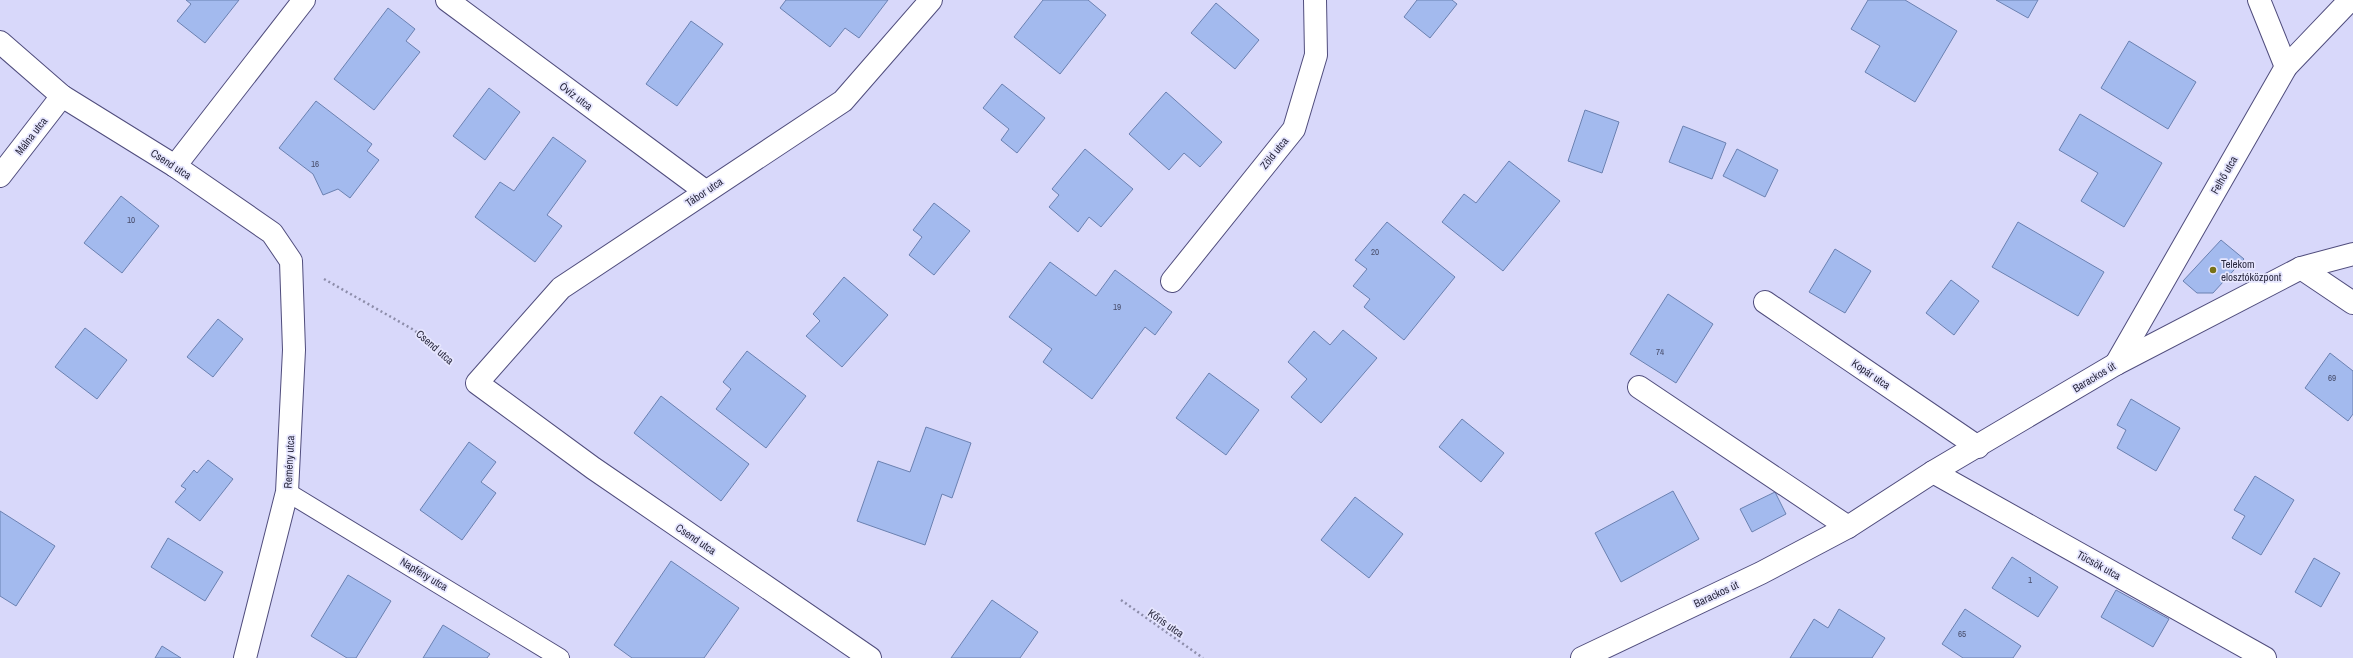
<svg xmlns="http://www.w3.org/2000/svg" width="2353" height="658" font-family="'Archivo Narrow',sans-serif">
<rect width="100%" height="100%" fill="#d8d8fa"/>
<g fill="#a3baee" stroke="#6b81b1">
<path d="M186,0H239L205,43L177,21L191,4Z"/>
<path d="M786,0H888L859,38L845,28L830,47L780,8Z"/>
<path d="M1043,0H1088L1106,15L1060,74L1014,37Z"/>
<path d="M1417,0H1452L1457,4L1430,38L1404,17Z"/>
<path d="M1868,0H1905L1957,31L1915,102L1865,72L1880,46L1851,29Z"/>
<path d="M1996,0H2038L2028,18Z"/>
<path d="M1216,3L1259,40L1235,69L1191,33Z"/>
<path d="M388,8L415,29L406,41L420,52L374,110L334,79Z"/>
<path d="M691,21L723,44L677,106L646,84Z"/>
<path d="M2129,41L2196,82L2168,129L2101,88Z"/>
<path d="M1002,84L1045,118L1017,153L1001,140L1009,129L983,108Z"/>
<path d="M489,88L520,112L485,160L453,136Z"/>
<path d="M1166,92L1222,142L1200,167L1184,153L1169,170L1129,134Z"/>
<path d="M316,101L372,144L367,151L379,160L350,198L338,189L323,195L313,174L279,148Z"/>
<path d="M1585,110L1619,122L1602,173L1568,161Z"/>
<path d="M2080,114L2162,163L2124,227L2081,201L2098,173L2059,150Z"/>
<path d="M1683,126L1726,143L1712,179L1669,162Z"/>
<path d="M553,137L586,161L547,215L562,226L535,262L475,217L500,182L514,191Z"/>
<path d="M1085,149L1133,189L1101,227L1089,217L1078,232L1049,207L1059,195L1052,189Z"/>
<path d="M1737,149L1778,170L1765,197L1723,176Z"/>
<path d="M1509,161L1560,201L1503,271L1442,222L1464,194L1476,203Z"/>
<path d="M121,196L159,226L122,273L84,243Z"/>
<path d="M934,203L970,231L934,275L909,255L922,237L913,230Z"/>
<path d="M1387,222L1455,277L1404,340L1364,307L1370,299L1353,286L1367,269L1355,260Z"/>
<path d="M2018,222L2104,272L2078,316L1992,267Z"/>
<path d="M2221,240L2244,259L2213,293H2197L2183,281Z"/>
<path d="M1835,249L1871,271L1845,313L1809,292Z"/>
<path d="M1050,262L1096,296L1115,270L1172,312L1155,335L1145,327L1092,399L1043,362L1052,349L1009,317Z"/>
<path d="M844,277L888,315L842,367L806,336L820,321L813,314Z"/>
<path d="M1951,280L1979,301L1954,335L1926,313Z"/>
<path d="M1668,294L1713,324L1676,383L1630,354Z"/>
<path d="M218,319L243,339L213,377L187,357Z"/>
<path d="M85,328L127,360L97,399L55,367Z"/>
<path d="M1343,330L1377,358L1321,423L1291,397L1307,379L1288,362L1314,331L1330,345Z"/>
<path d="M747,351L806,396L766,448L716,409L731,389L723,382Z"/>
<path d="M2330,353L2353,371V414L2348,421L2305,388Z"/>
<path d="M1209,373L1259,410L1226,455L1176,418Z"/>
<path d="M661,396L749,464L721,501L634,433Z"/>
<path d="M2131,399L2180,428L2156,471L2117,448L2126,430L2117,425Z"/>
<path d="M1462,419L1504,453L1481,482L1439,447Z"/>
<path d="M926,427L971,443L952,498L942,494L925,545L857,521L878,461L910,472Z"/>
<path d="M469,442L496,462L481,482L496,493L462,540L420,510Z"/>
<path d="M208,460L233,479L200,521L175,502L186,489L181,486L194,470L197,473Z"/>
<path d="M2255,476L2294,500L2261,555L2232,538L2245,516L2234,510Z"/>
<path d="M1673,491L1699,539L1621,582L1595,533Z"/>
<path d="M1775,492L1786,514L1752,532L1740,509Z"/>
<path d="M1355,497L1403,534L1369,578L1321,540Z"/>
<path d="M0,511L55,546L16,606L0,596Z"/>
<path d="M168,538L223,572L205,601L151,567Z"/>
<path d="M2012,557L2058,587L2038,617L1992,588Z"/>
<path d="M2314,558L2340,573L2321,607L2295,592Z"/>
<path d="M671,561L739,608L704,658H632L614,645Z"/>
<path d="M348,575L391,601L356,658H347L311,636Z"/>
<path d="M2116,590L2169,619L2153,647L2101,617Z"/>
<path d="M992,600L1038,632L1020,658H951Z"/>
<path d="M1839,609L1885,638L1872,658H1790L1814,619L1828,628Z"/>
<path d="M1965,609L2021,646L2013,658H1963L1942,644Z"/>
<path d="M443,625L490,654L487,658H423Z"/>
<path d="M162,646L181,658H155Z"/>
</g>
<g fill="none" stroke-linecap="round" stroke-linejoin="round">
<defs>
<path id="lane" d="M287,492L560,658"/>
<g id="street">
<path d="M447,0L705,191"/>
<path d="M2259,0L2286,67"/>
<path d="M0,42L62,96L175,166L272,233L291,261L294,350L287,492L245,658"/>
<path d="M175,166L304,0"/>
<path d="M0,176L62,96"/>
<path d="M2301,268L2353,303"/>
<path d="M1172,281L1294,129L1316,55L1315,0"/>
<path d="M1765,302L1978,447"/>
<path d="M2116,364L2286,67L2350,0"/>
<path d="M1639,387L1848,527"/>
<path d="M1933,472L2265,658"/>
<path d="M870,658L593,468L477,383L561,288L843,101L931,0"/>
</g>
<path id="secondary" d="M1582,658L1761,573L1848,527L1933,472L2116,364L2301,268L2353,254"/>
</defs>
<use href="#lane" stroke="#504d7d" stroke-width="20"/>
<use href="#street" stroke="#504d7d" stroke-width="24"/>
<use href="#secondary" stroke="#504d7d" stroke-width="24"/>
<g stroke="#8d8daa" stroke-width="2.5" stroke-dasharray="2 3" stroke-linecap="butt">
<path d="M324,279L414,330L452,362"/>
<path d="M1121,600L1203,658"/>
</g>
<use href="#lane" stroke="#fff" stroke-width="18"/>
<use href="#street" stroke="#fff" stroke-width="22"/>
<use href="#secondary" stroke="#fff" stroke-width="22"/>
</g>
<circle fill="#787215" stroke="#e6e6fe" stroke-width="1.5" cx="2213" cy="270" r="4"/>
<g text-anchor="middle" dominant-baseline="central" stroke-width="3.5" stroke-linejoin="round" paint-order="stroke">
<g font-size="9" fill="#494e6c">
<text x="315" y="164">16</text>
<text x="131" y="220">10</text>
<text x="1375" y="252">20</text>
<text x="1117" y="307">19</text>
<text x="1660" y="352">74</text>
<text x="2332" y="378">69</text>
<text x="2030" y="580">1</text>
<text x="1962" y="634">65</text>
</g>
<g font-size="11" fill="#2b2a40" stroke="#e6e6fe">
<text transform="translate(576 96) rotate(37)">Óvíz utca</text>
<text transform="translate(31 136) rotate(-52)">Málna utca</text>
<text transform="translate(1274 153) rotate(-51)">Zöld utca</text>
<text transform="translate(171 164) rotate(33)">Csend utca</text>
<text transform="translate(2224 175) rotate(-60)">Felhő utca</text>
<text transform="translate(704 192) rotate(-34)">Tábor utca</text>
<text transform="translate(435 347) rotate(41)">Csend utca</text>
<text transform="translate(1871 374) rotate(34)">Kopár utca</text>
<text transform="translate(2094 377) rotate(-31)">Barackos út</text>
<text transform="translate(289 462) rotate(-87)">Remény utca</text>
<text transform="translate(696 539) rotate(34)">Csend utca</text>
<text transform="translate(2099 565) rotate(29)">Tücsök utca</text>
<text transform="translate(424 574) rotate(31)">Napfény utca</text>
<text transform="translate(1716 594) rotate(-25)">Barackos út</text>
<text transform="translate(1166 623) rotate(35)">Kőris utca</text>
</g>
<g font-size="11" fill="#2b2a40" stroke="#e6e6fe" text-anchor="start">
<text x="2221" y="264">Telekom<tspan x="2221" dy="13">elosztóközpont</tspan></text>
</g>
</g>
</svg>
